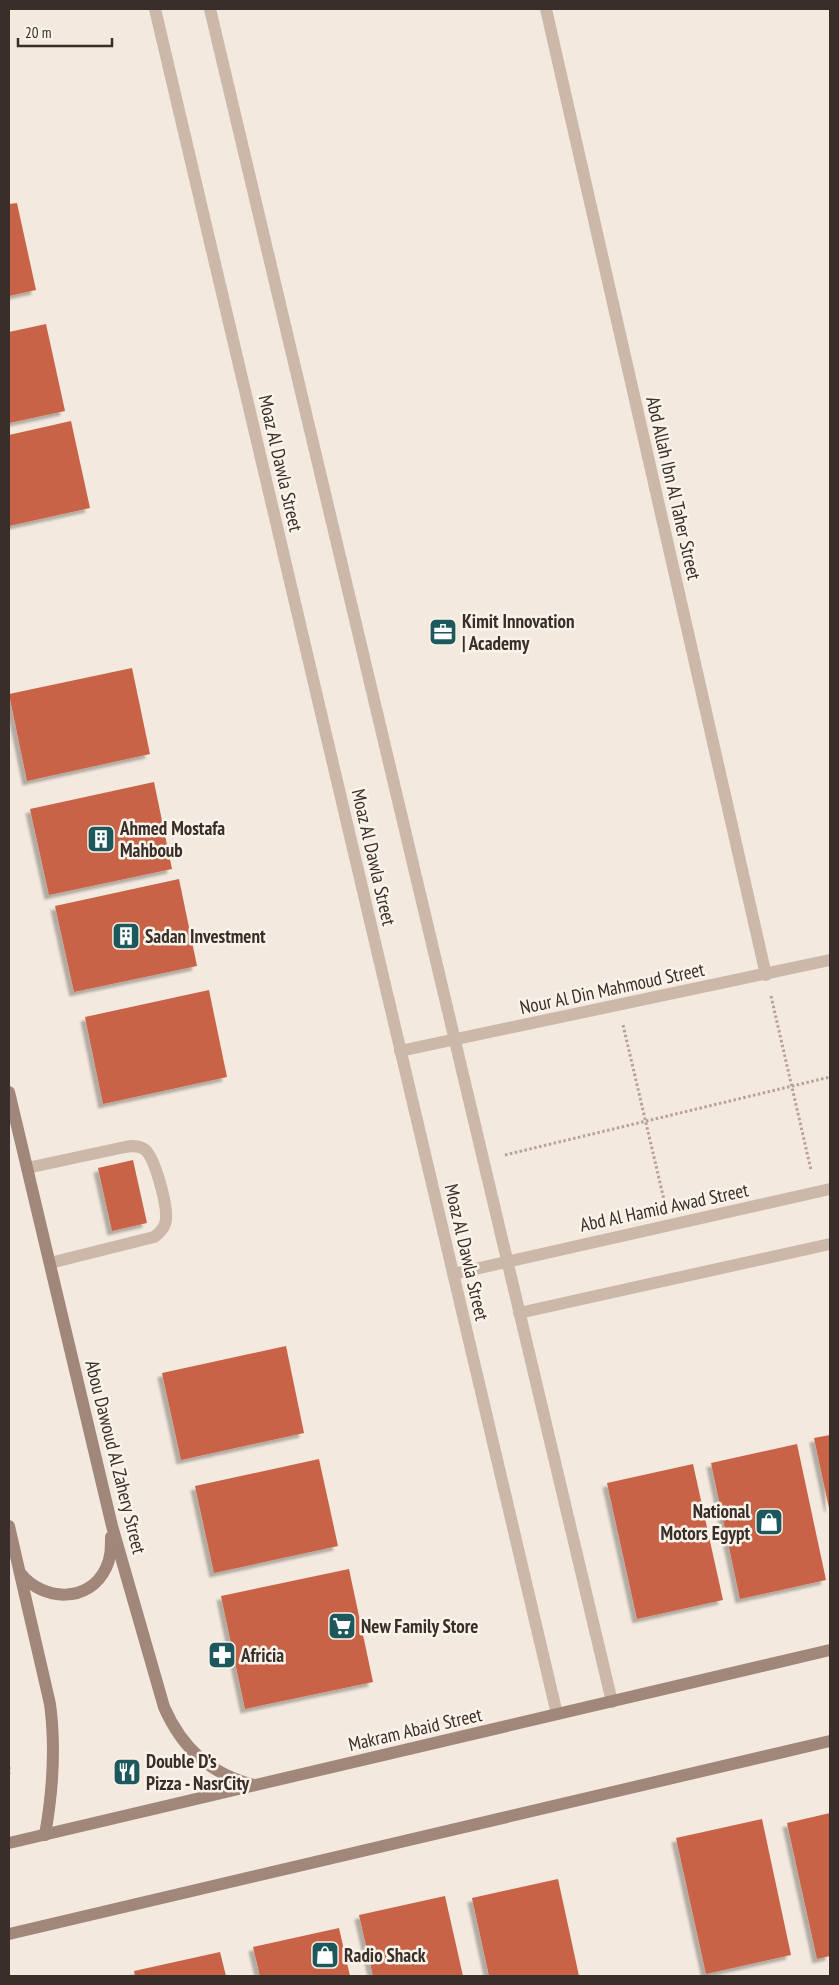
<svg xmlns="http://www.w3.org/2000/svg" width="839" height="1985" font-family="'PT Sans Narrow',sans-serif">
<defs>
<filter id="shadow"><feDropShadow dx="-4.5" dy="4.5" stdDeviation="1" flood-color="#0004"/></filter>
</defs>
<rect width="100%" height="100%" fill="#f3e9de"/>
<g fill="#c96346" filter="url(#shadow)">
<path d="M17,203L36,290L9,296V204Z"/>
<path d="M46,324L65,411L9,423V332Z"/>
<path d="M71,421L90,508L9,526V435Z"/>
<path d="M132,668L150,754L27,781L9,694Z"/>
<path d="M154,782L172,869L49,895L30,809Z"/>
<path d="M179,879L197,966L74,992L55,906Z"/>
<path d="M209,990L227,1077L103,1104L85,1017Z"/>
<path d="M133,1160L147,1223L112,1231L98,1168Z"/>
<path d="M286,1346L304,1433L181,1460L162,1373Z"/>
<path d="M830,1435V1508H829L814,1438Z"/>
<path d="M797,1444L826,1580L740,1599L711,1463Z"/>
<path d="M319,1459L338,1546L214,1573L195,1486Z"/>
<path d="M693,1464L723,1600L637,1619L607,1483Z"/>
<path d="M349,1569L373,1682L245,1709L221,1596Z"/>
<path d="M830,1813V1956L817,1959L787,1823Z"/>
<path d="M762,1819L791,1955L706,1974L676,1838Z"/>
<path d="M558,1879L579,1976H489L472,1898Z"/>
<path d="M445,1896L463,1976H373L359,1915Z"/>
<path d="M339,1928L350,1976H260L253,1947Z"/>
<path d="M220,1952L226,1976H135L134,1971Z"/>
</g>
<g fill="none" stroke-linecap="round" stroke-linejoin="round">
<g stroke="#b8a293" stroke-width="3" stroke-dasharray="2.5 2.5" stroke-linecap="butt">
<path d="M771,996L811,1170"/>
<path d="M623,1025L665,1204"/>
<path d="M505,1155L830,1077"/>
<path d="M9,1767V1774"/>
</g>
<path stroke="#ccb8a9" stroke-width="12" d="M27,1168L125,1147C131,1146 138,1145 144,1149C155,1156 167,1205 166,1218C166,1226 161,1232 154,1237L50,1263"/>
<g stroke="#ccb8a9" stroke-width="12">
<path d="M155,9L557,1714"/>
<path d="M210,9L612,1702"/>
<path d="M546,9L766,975"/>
<path d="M400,1051L830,960"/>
<path d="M453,1274L830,1189"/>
<path d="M519,1313L830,1244"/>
</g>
<g stroke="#a0877a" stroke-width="12">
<path d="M9,1092L112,1526L164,1707C182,1748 210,1774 254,1785"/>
<path d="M9,1526L50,1704C56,1749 53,1790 45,1835"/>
<path d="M21,1574C43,1601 89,1604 106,1568C111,1558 111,1548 111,1537"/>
<path d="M9,1843L830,1650"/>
<path d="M9,1934L830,1741"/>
</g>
</g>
<defs>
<symbol id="office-square" viewBox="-11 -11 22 22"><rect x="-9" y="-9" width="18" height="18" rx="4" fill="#1d595c" stroke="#faf3ea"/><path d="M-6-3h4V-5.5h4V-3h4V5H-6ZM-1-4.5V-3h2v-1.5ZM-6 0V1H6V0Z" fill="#fff"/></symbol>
<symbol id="building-square" viewBox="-11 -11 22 22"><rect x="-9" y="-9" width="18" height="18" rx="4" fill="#1d595c" stroke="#faf3ea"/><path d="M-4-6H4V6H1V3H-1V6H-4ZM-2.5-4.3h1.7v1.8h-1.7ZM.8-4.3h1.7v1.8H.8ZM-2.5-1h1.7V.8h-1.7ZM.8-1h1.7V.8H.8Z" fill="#fff"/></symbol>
<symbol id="shop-square" viewBox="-11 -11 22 22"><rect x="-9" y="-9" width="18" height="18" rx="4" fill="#1d595c" stroke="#faf3ea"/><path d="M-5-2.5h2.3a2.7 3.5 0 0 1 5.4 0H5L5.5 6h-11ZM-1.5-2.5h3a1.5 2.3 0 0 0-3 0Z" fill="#fff"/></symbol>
<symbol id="supermarket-square" viewBox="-11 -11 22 22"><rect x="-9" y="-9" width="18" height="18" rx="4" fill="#1d595c" stroke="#faf3ea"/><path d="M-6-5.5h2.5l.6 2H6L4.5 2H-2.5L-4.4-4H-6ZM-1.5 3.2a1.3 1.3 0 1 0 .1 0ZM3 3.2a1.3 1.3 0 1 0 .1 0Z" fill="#fff"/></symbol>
<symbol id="pharmacy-square" viewBox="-11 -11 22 22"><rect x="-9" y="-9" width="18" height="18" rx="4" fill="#1d595c" stroke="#faf3ea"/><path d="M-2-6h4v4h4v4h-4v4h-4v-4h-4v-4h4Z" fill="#fff"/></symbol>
<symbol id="restaurant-square" viewBox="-11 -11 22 22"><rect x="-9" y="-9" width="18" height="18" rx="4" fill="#1d595c" stroke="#faf3ea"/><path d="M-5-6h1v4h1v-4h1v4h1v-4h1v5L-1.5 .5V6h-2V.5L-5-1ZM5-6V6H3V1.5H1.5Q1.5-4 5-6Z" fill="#fff"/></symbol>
</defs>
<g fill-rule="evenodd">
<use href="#office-square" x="427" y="616" width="32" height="32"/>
<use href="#building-square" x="85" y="823" width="32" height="32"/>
<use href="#building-square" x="110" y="920" width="32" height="32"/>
<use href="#shop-square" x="753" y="1506" width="32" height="32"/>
<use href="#supermarket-square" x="326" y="1610" width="32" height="32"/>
<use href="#pharmacy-square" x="206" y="1639" width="32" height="32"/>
<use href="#restaurant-square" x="111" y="1756" width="32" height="32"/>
<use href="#shop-square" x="309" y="1939" width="32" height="32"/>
</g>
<g text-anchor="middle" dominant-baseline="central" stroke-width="5" stroke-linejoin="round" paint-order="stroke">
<g font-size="19" fill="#392e29" stroke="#faf3ea">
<text transform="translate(281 463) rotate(77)">Moaz Al Dawla Street</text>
<text transform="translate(674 488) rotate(77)">Abd Allah Ibn Al Taher Street</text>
<text transform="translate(374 857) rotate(77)">Moaz Al Dawla Street</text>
<text transform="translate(612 988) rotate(-12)">Nour Al Din Mahmoud Street</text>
<text transform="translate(664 1207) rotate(-12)">Abd Al Hamid Awad Street</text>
<text transform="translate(467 1252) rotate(77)">Moaz Al Dawla Street</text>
<text transform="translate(116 1457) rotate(76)">Abou Dawoud Al Zahery Street</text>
<text transform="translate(415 1729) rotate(-13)">Makram Abaid Street</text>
</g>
<g font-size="19" font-weight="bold" fill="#392e29" stroke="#faf3ea" text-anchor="start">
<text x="462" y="621">Kimit Innovation<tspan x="462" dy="22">| Academy</tspan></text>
<text x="120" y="828">Ahmed Mostafa<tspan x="120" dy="22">Mahboub</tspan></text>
<text x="145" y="936">Sadan Investment</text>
<text x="750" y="1511" text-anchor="end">National<tspan x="750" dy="22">Motors Egypt</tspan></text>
<text x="361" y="1626">New Family Store</text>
<text x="241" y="1655">Africia</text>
<text x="146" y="1761">Double D’s<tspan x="146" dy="22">Pizza - NasrCity</tspan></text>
<text x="344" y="1955">Radio Shack</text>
</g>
</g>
<rect width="839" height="1985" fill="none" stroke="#392e29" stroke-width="20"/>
<path d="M18 38v8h94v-8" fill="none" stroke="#392e29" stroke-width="2.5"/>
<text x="25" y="38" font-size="15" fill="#392e29" stroke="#faf3ea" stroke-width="4" paint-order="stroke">20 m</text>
</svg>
